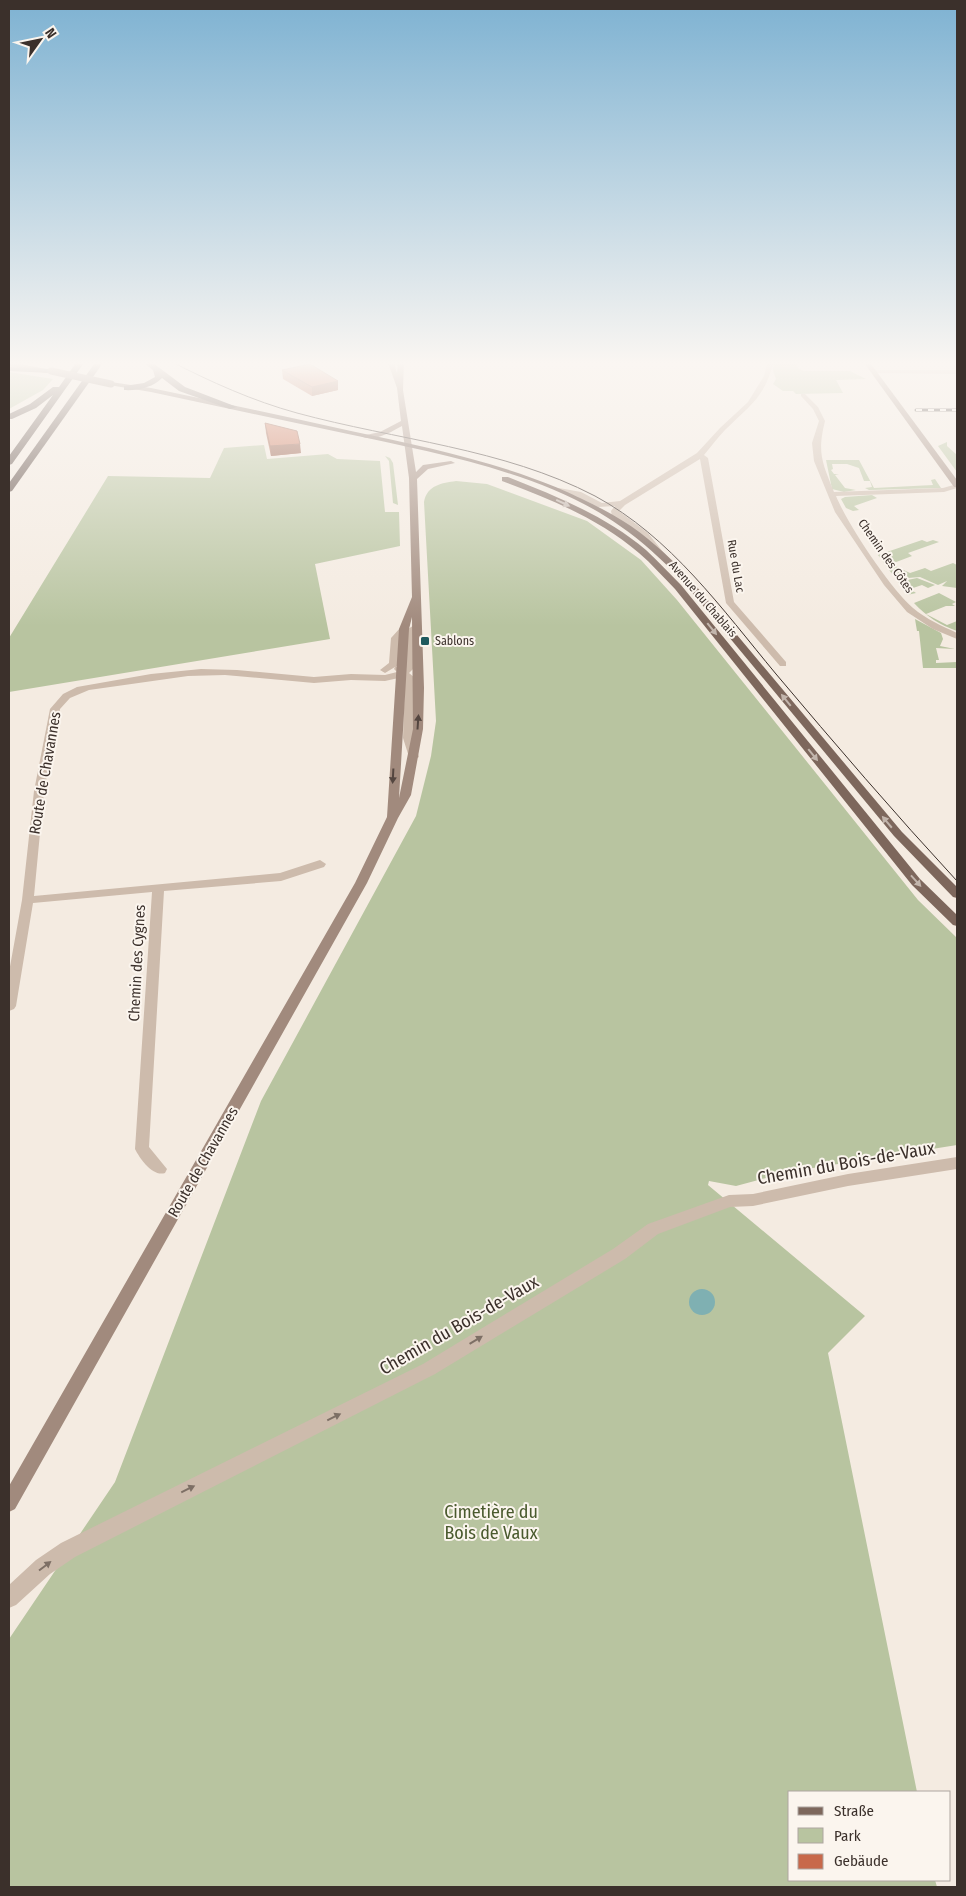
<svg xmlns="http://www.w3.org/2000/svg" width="966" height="1896" font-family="'Fira Sans Condensed',sans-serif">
<rect width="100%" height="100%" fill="#f4ebe1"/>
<g fill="#b8c4a0">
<path d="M774,360L794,361L799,369L804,371H850L866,379L836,380L843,393L796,394L793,391H783L773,384L776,379L773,371Z"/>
<path d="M9,372L53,379L43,390L9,409Z"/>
<path d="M947,442V446L957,455V472L938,446Z"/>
<path d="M264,445L267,459L328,454L337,459L380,461L385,512H399L400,546L315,564L330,639L9,692V638L108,476L210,478L224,448Z"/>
<path d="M385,456L390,458L393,463L398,505L393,503L389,461Z"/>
<path d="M826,460H859L874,488L933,485L931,480L935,479L941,488L869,490L865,488L872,487L870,481H864L859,468L847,464H832L833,469L831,470L834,474H839L835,475L845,488L856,490L844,492L832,489Z"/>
<path d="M456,481L487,484L587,521L641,560L677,600L918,900L957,938V1145L788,1172L736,1186L709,1181L708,1185L865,1316L828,1353L917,1792H790V1880H935L937,1887H9V1639L115,1482L261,1101L416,816L431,756L436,721L424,502C427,485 442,483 456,481Z"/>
<path d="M872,495L877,498L854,506L859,510L853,511L846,508L841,499L845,497Z"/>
<path d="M922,540L927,542L933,540L939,542L908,553L912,556L891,564L910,573L925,568L931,571L953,563L957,565V588L942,586L947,581L938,585L920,577L896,579L878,555Z"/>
<path d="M917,578L935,585L928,588L922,585L910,589L916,593L907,595L898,582Z"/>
<path d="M939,593L956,602L952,604L955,606H946L926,614L947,625L957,621V631C940,625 926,616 914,603Z"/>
<path d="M915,619L941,633L943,639L940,646L955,649L936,648L939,660H936V663L957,662V668H923L919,631H917Z"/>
</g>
<circle fill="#7fb0b2" cx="702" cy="1302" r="13"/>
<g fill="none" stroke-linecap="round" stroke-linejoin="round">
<g fill="#cdbbac" fill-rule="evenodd">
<path d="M768,360H774C765,398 750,405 725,430C717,438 711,447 704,455L708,458L734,602L786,662V666H780L726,603L700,459L625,505L619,511L648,533L663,552L659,554H656L642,537L612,516L611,511L615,506L598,507L576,496L555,490L559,488L581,492L602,503L620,501L697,453L720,428L748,402L764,376Z"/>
<path d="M779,360H785L788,368H784Z"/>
<path d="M875,370H957V374L873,373Z"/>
<path d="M801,394H805L818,407L825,421C817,453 822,462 834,492L943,488L957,484V488L944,492L836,496C848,525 890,588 913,608C926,619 942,626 957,633V639L933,629L907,612L884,585L835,512L814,461L812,443L819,421L813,409L801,396Z"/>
<path d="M416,624L421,627L416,632L415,667L409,673L415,678L413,738L419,757L414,760L409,757L403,738L405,679L403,677L385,681L351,680L314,683L225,675L188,676L89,690L70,698L60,709L44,791L34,896L280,873L320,860L326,864L324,867L281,881L164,891L149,1147L167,1169L165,1173C153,1177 140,1159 135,1149L152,892L33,903L16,1006L14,1009L9,1011V972L22,900L34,791L50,709L63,694L77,687L151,674L201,669L237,670L314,677L351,674L385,675L397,672L394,669L395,667L385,673L380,670L389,663L391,638L401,627L408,629ZM406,632L405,666L396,667L399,664L401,638Z"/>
<path d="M957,1157V1169L848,1186L753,1206L730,1207L658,1234L625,1259L435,1374L75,1557L50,1574L16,1605L9,1608V1585L36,1560L61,1543L423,1364L613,1249L648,1224L729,1195L753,1194L848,1174Z"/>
</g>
<g fill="#a18a7d" fill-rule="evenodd">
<path d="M387,360H393L397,373L398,360H404L403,390L416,472L423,465L451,461L455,463L428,469L417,479L424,688L423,729L411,795L398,818L367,883L15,1509L9,1512V1486L355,883L387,817L399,629L412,597L409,478L402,426C391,432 373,443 361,436L380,432L401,421L397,388ZM412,617L413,729L399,798L409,629Z"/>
<path d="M862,360H868L957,480V487H954Z"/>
</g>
<g fill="#7d675c" fill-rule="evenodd">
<path d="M9,362L46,369L49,371L46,373L9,366Z"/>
<path d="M111,382L151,388C218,402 284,416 351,431C444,451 540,470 623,521C646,535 667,555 686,574L902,832L957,887V898L953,897L894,836L680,578C661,559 642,541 620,526C546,473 436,453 348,434C282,420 217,406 151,392L109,385L108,384Z"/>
<path d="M502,477H508C556,496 606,516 646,550C658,561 669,573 681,585L920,879L957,915V926L953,925L912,885L675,589C663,577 652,564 639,553C599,519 551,499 502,481Z"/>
</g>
<g fill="#5c4a42" fill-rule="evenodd">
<path d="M78,360H86L12,464L9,465V456L53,395L36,408L12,419H9V414L30,404L53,387H59Z"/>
<path d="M97,360H105L12,491L9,492V483Z"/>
<path d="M140,360H149L185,387L237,407L230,409L179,391L162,378C154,387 137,391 124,390V386L144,383L155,377L153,370Z"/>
<path d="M9,367L51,369L55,371L51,373L9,371Z"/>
</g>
<path stroke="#3b302b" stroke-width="1" d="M170,361C211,382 253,401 297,413C396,440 503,448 595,496C671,537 722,609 776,674C835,744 895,814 957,881"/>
<defs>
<path id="rail" d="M916,410H957"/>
</defs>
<use href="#rail" stroke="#3b302b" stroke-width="3"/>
<use href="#rail" stroke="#fbf5ee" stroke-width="2" stroke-dasharray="6" stroke-linecap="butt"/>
<path stroke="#7d675c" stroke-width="7" d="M51,371L111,384"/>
</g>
<g fill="#ac5a40">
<path d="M282,370L338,381V390L312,396L283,379Z"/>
<path d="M265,423L301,453L271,456L266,433Z"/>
</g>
<g fill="#8c4a34">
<path d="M338,381V390L312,396V387Z"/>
<path d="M300,444L301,453L271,456L270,446Z"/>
</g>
<g fill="#c8694b" stroke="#8c4a34">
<path d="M310,364L338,381L312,387L282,370Z"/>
<path d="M265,423L297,431L300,444L270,446Z"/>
</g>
<defs><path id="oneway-solid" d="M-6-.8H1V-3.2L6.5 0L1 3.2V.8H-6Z" transform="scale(1.25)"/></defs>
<g fill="#c2b5ac">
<use href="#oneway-solid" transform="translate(563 503) rotate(25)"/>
<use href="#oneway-solid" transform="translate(712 629) rotate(51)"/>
<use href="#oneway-solid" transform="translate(786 700) rotate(-129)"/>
<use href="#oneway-solid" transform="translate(813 755) rotate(51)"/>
<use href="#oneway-solid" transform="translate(887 822) rotate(-130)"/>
<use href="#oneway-solid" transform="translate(916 881) rotate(48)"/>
</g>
<g fill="#544640">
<use href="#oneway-solid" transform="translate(418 722) rotate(-86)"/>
<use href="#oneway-solid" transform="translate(393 776) rotate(93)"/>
</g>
<g fill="#7d6f65">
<use href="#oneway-solid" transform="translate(476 1340) rotate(-31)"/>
<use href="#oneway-solid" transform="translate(334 1417) rotate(-26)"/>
<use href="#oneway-solid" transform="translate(188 1489) rotate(-26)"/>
<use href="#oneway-solid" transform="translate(45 1566) rotate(-37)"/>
</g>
<linearGradient id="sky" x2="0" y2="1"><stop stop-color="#7eb2d2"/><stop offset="0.58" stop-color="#faf6f2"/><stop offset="1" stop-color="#faf6f2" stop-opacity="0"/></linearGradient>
<rect width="966" height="626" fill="url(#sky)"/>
<rect fill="#1f5a5e" stroke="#fbf5ee" stroke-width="2" x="420" y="636" width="10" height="10" rx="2.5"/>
<g text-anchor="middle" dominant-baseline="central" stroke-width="4" stroke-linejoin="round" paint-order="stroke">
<g font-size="12" fill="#3b302b" stroke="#fbf5ee">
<text transform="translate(886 556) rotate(55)">Chemin des Côtes</text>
<text transform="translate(736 566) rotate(80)">Rue du Lac</text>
<text transform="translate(703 599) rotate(49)">Avenue du Chablais</text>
</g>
<g font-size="12" fill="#3b302b" stroke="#fbf5ee" text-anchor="start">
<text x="435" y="641">Sablons</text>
</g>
<g font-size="15" fill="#3b302b" stroke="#fbf5ee">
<text transform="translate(45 773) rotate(-80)">Route de Chavannes</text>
<text transform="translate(137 963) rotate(-87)">Chemin des Cygnes</text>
<text transform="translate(203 1162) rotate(-60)">Route de Chavannes</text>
</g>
<g font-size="18" fill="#3b302b" stroke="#fbf5ee">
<text transform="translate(846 1163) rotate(-10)">Chemin du Bois-de-Vaux</text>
<text transform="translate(459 1325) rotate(-30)">Chemin du Bois-de-Vaux</text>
</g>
<g font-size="18" fill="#4a5a2e" stroke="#fbf5ee">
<text x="491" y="1512">Cimetière du<tspan x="491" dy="21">Bois de Vaux</tspan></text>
</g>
</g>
<rect width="966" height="1896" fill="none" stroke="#3b302b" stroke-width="20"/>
<rect x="788" y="1791" width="162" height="90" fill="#fbf5ee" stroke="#aea6a0"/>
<rect x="798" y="1807" width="25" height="8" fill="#7d675c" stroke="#aea6a0"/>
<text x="834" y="1816" font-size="15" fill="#3b302b">Straße</text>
<rect x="798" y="1828" width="25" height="15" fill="#b8c4a0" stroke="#aea6a0"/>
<text x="834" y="1841" font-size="15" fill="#3b302b">Park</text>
<rect x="798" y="1854" width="25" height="15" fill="#c8694b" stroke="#aea6a0"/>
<text x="834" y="1866" font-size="15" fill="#3b302b">Gebäude</text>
<g transform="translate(40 40) rotate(57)" stroke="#fbf5ee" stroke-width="4" paint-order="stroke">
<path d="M0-4L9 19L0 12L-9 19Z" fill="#3b302b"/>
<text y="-8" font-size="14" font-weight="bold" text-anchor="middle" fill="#3b302b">N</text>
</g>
</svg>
